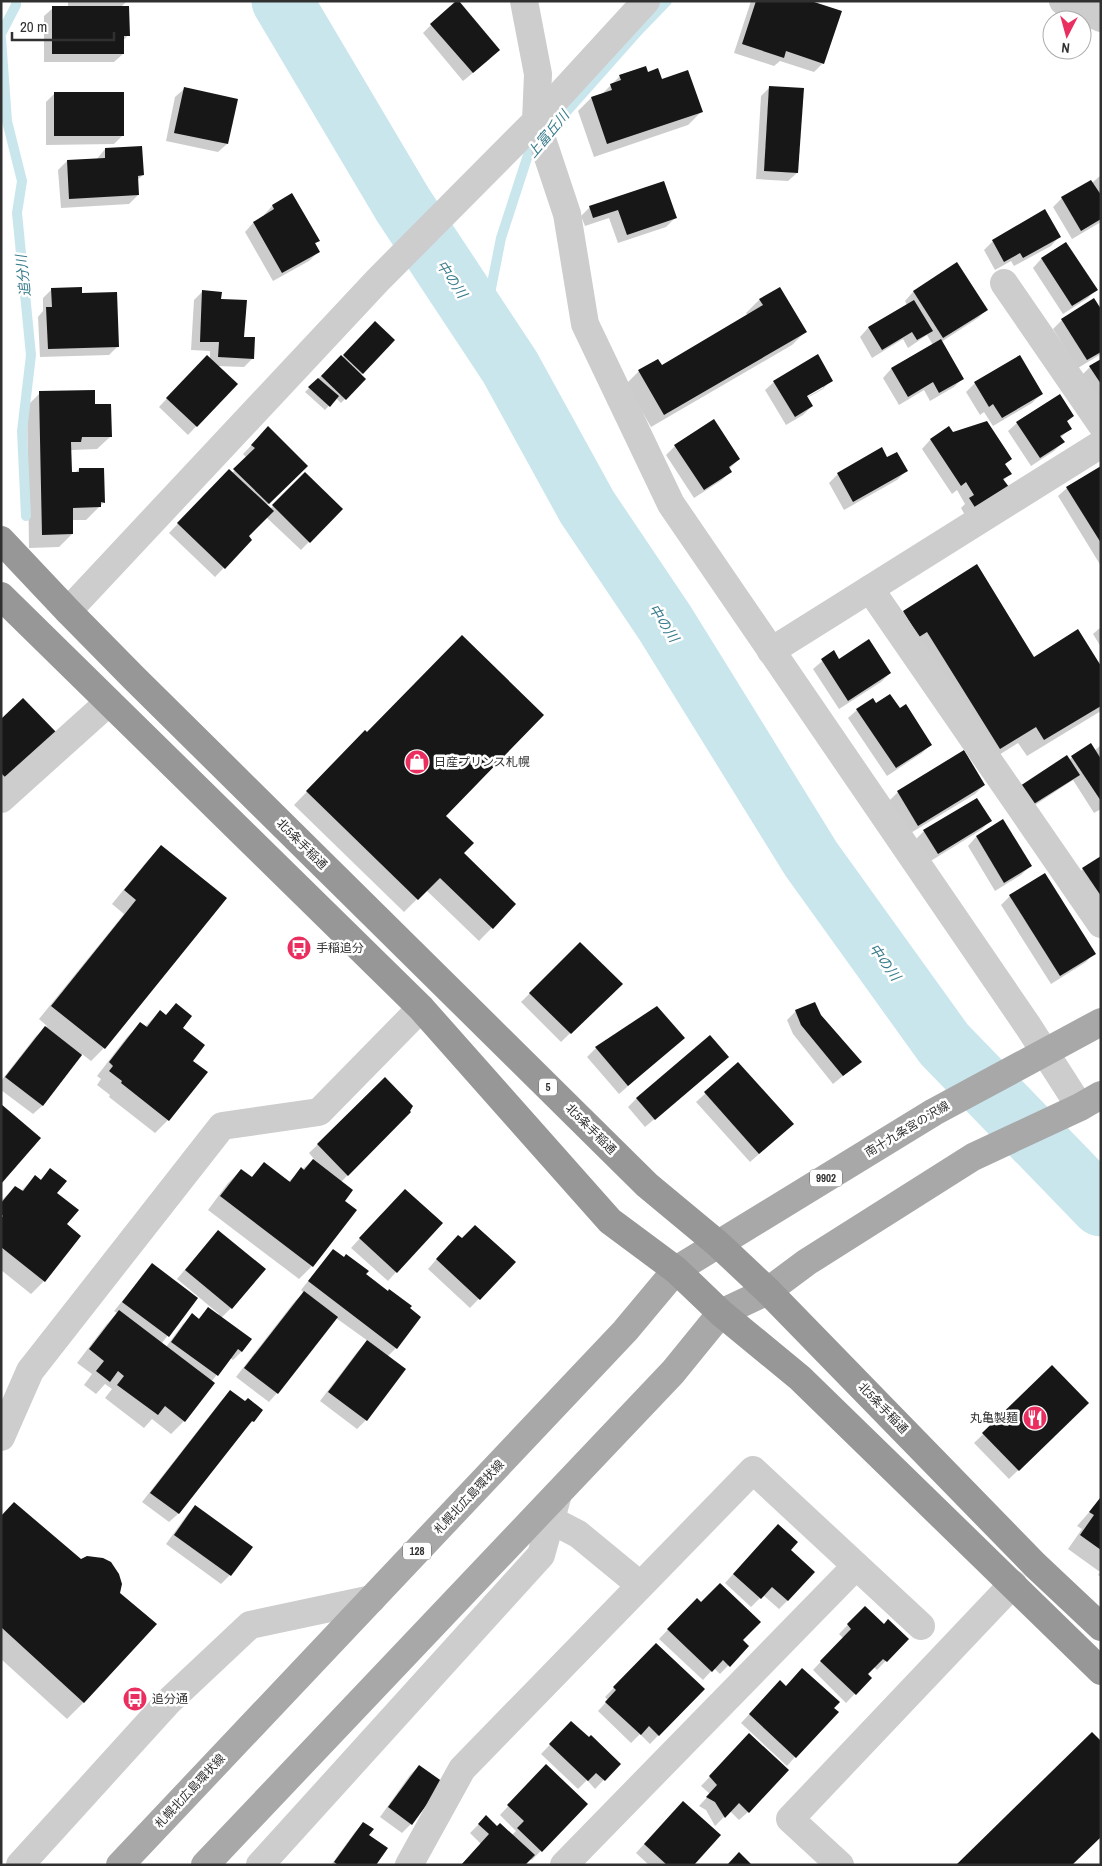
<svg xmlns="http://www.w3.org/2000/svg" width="1102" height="1866" font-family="'Archivo Narrow','Noto Sans JP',sans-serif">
<rect width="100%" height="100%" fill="#fff"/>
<g fill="#0003" fill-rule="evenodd">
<path d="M68,1H127L120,8L128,35L123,41V54L114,62H44V16L53,8H68Z"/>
<path d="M751,1H807L823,63L814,72L780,61L774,66L734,53Z"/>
<path d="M431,25L490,59L463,81L423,33Z"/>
<path d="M647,73L662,81L701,112L688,125L594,157L578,111L591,98L602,94L620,76Z"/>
<path d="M770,87L797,173L788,181L756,179L761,96Z"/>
<path d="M184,89L227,144L218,152L166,141L175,97Z"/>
<path d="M55,93L122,136L114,144L46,145V102Z"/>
<path d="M105,149L143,175L137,180L138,195L129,204L61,208L58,170L67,161L97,159Z"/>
<path d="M1101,175V222L1072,239L1053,207L1062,198L1092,183Z"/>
<path d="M663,183L675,218L666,227L618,243L609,218L585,226L581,216L590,207Z"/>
<path d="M291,195L318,241L314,245L318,252L309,261L273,281L245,232L253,223L265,216L264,215L272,206Z"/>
<path d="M1059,237L1051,246L1014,266L1011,261L995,270L984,250L993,241Z"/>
<path d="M1041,259L1096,289L1088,298L1063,314L1033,268Z"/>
<path d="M957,264L987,309L978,318L941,342L962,379L954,387L930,401L924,390L899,405L883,378L891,369L933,345L927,335L908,348L903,339L872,358L860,337L868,328L907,305L905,301L913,292Z"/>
<path d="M52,289L81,294L118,346L109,355L40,357L38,317L43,311V298Z"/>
<path d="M779,289L805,332L792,345L651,427L626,384L639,371L657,360L661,367L748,316L746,313L759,300Z"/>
<path d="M203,291L220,300L243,338L253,358L244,367L217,366L236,384L188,435L159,407L198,365L210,359V351L191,350L194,300Z"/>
<path d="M1101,312V354L1078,368L1053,329L1062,320Z"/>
<path d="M375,323L394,340L361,375L345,399L341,403L336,398L325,410L305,392L341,356L342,358Z"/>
<path d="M1019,357L1041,394L1032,403L993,426L984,412L980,415L966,392L975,383Z"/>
<path d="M1101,361V406L1081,376L1090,367Z"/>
<path d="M831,380L823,389L807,398L812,406L803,415L786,425L765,390L774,382ZM823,385V388L802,400L801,398Z"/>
<path d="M40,393L94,405L111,436L97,449L72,450L70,451V474L75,473L79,469L104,502L86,520H72V534L59,547L29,548L27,406Z"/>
<path d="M1072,416L1066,422L1070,429L1060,438L1063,442L1054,451L1031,466L1008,431L1017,423Z"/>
<path d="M268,428L306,466L266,506L270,509L305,474L341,509L301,550L266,517L247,536L251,540L215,577L169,533L229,470L232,473L247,458L243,454Z"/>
<path d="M949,428L953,434L1004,465L1010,474L966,517L961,508L965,504L957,490L952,494L922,449L930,440Z"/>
<path d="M675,446L739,459L729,469L731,471L722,480L694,498L666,455Z"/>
<path d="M887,459L906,471L897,480L844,510L829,483L838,474Z"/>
<path d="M1101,467V566L1058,496L1067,488Z"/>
<path d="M903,612L1033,658L1101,668V711L1027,756L1018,743L983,765L887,628Z"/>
<path d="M1101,627V647L1093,634Z"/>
<path d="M833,652L839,661L890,673L881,682L839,709L813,669Z"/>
<path d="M857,710H899L931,744L922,753L887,776L848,718Z"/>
<path d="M1,721L55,732L1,785Z"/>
<path d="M365,732L444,816L462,854L515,904L479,941L426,890L404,912L294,805Z"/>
<path d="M1101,745V758L1099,756L1098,757L1101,761V809L1094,813L1073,780L1020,815L1072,757L1094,751Z"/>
<path d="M964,752L984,785L975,794L909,834L889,801L898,792Z"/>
<path d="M990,821L981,830L929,862L915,840L924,831Z"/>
<path d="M1003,821L1030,866L1021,875L995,891L968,846L976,837Z"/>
<path d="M161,847L225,899L104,1048L91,1061L82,1054L42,1106L33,1114L1,1090V1081L36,1036L47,1026L39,1019L124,914L112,904L148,860Z"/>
<path d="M1101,857V918L1074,877L1083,869Z"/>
<path d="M1010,896L1094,953L1086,962L1051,984L1001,905Z"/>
<path d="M580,944L621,984L561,1042L521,1002Z"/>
<path d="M657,1008L674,1046L619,1094L587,1057L596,1048Z"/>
<path d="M160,1011L181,1028L191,1061L168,1120L155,1133L109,1097L110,1095L97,1085L101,1079L97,1076L127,1037L141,1024L145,1027Z"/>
<path d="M796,1011L820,1016L860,1062L833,1084L793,1034L787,1020Z"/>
<path d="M738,1064L783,1133L750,1162L696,1102Z"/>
<path d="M718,1066L645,1127L628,1107L637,1098Z"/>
<path d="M385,1079L409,1112L341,1182L343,1201L312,1266L299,1279L208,1210L228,1183L241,1170L251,1178L264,1164L288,1182L314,1159L309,1153Z"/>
<path d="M50,1170L66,1225L44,1281L31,1294L1,1270V1201L15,1187L21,1191L35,1177L40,1180Z"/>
<path d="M396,1199V1272L388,1281L351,1248Z"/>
<path d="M210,1240L231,1308L221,1318L242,1351L233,1360L230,1358L211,1382L184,1421L171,1434L152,1419L144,1428L105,1398L112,1389L105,1384L96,1394L84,1385L92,1374L77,1363L106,1325L117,1313L114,1311L152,1265L197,1299L161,1344L166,1347L183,1324L192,1315L198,1319L208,1309L218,1316L219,1314L177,1279Z"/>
<path d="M449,1245L514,1262L470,1308L428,1269Z"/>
<path d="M333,1250L408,1308L396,1348L387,1357L366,1420L357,1429L320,1401L358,1351L368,1341L336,1318L277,1393L269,1402L236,1377L295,1301L304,1293L301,1290Z"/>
<path d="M1052,1367L1087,1403L1009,1479L974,1443Z"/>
<path d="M230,1392L253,1421L244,1429L178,1514L169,1522L142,1502L221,1401Z"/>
<path d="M1100,1500L1101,1501V1577L1098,1575L1100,1572L1068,1549L1082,1529L1077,1526Z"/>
<path d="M195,1506L251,1547L230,1575L221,1584L166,1544L187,1515Z"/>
<path d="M1,1517L84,1702L67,1719L1,1659Z"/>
<path d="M769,1534L789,1550L788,1600L779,1609L763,1595L751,1607L725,1583Z"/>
<path d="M697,1599L747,1646L720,1674L714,1668L703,1680L659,1639Z"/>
<path d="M865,1607L884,1625L907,1639L877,1670L874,1667L866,1674L870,1678L846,1703L813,1670L843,1638L839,1634Z"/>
<path d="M656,1644L703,1689L650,1744L640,1734L631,1743L598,1711L608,1700L605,1697Z"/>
<path d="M786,1687L795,1757L787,1766L741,1723L771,1691Z"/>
<path d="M571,1723L619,1764L595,1789L587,1780L578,1789L541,1754Z"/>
<path d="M741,1744L748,1812L739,1820L730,1811L715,1826L706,1810L699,1806L710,1794L701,1786Z"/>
<path d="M419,1766L411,1824L402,1833L380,1817L410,1775Z"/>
<path d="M546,1766L586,1804L532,1860L481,1844L470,1833L486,1817L497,1827L512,1835L516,1831L500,1815Z"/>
<path d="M674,1811L692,1865H649L636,1853Z"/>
<path d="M364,1823L374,1865H331L355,1832Z"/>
</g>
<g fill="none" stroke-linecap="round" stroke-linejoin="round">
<g stroke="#c9e6ed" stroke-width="10">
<path d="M1,34L16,5V1"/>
<path d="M1,38L7,121L22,181L17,213L31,355L22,431L26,516"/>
<path d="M483,329L501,238L528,155L639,30L667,1"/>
</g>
<path stroke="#c9e6ed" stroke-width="61" d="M282,1L403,205L510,367L587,507L665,623L811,859L944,1044L1101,1206"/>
</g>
<g fill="#171717">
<path d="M456,1H459L500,50L473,73L430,24Z"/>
<path d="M756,1H811L842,11L824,64L786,51L784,58L742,44Z"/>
<path d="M52,6H129L130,36H124V54H52Z"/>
<path d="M646,66L648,72L658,68L662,79L688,70L703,112L607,144L591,97L612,90L610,84L621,80L619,75Z"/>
<path d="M769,86L804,88L798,173L764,171Z"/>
<path d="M184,87L238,99L228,144L174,133Z"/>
<rect x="54" y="92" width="70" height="44"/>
<path d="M142,146L144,175L138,176L139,195L69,199L67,160L105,158V148Z"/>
<path d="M1091,180L1101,195V219L1081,231L1061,197Z"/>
<path d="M664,181L677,218L627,235L618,210L593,218L589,206Z"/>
<path d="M292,193L320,241L315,243L320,252L282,273L253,222L274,209L272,205Z"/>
<path d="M1045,209L1061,237L1023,258L1020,253L1004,262L992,240Z"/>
<path d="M1066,242L1098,290L1072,306L1041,258Z"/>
<path d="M957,262L988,310L943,338L913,291Z"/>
<path d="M82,287V293L117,292L119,347L48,349L46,307H52L51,288Z"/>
<path d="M780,287L807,332L664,415L638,370L658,359L662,365L763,305L759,299Z"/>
<path d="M202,290L222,292L221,299L247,300L244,337H255L254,359L218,357L219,342H200Z"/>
<path d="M1094,298L1101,309V352L1087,360L1061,319Z"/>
<path d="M914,300L933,331L917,340L912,332L882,350L868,327Z"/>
<path d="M375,321L395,340L363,374L343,355Z"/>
<path d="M941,339L964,379L939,393L933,382L908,397L891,368Z"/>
<path d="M818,354L833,381L807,396L813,406L795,417L773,381Z"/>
<path d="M207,355L238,384L197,427L166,398Z"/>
<path d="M341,355L366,379L346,400L321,376Z"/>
<path d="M1020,355L1043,394L1002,418L993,404L989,407L974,382Z"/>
<path d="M1101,359V384L1089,366Z"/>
<path d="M318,378L339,396L330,407L308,387Z"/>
<path d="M95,390V404H111L112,437H82L81,442H71L72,472H79V468H104L105,503L101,502V507L73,508V534L42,535L39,391Z"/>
<path d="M1060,394L1074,416L1067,421L1072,429L1060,436L1065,442L1040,458L1016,422Z"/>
<path d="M714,419L740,459L729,467L732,472L704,490L674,445Z"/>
<path d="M987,421L1012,459L1005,464L1012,474L1003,479L1009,487L976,509L969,498L974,495L966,482L961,486L930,439L949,426L953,432Z"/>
<path d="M268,426L308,466L269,504L233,469L255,448L251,445Z"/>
<path d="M882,447L887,457L897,452L908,471L853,502L837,473Z"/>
<path d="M1101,466V543L1066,487Z"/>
<path d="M229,469L274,511L249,536L252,540L225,569L177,523Z"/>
<path d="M305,472L343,509L310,543L272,505Z"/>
<path d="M977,564L1034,657L1078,629L1101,666V706L1044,740L1036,727L1000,749L927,632L919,637L903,611Z"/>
<path d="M462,635L544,715L446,816L474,843L464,853L516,904L493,929L440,878L418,900L306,791L365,730L367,732Z"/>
<path d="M869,639L891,673L848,701L821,659L834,650L839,659Z"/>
<path d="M890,694L900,708L906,704L932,745L896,768L856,709L873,698L876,703Z"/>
<path d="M23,698L56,732L8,780L1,773V719Z"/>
<path d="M1091,743L1101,759V801L1071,756Z"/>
<path d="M964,750L985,785L918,826L897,791Z"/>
<path d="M1067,755L1080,775L1029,807L1017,788Z"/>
<path d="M977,798L992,821L938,854L923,830Z"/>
<path d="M1003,819L1032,866L1004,883L976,836Z"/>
<path d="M161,845L227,898L105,1049L51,1006L136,900L124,890Z"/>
<path d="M1101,856V896L1082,868Z"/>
<path d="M1045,873L1096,954L1060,976L1009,895Z"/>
<path d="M580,942L623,984L571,1034L529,993Z"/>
<path d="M815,1002L821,1015L862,1062L843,1076L801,1025L795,1010Z"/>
<path d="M176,1003L192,1016L183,1028L205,1045L193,1061L208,1072L169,1121L121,1083L122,1081L109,1071L113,1066L109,1062L140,1022L147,1027L160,1010L166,1015Z"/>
<path d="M657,1006L685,1038L628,1086L595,1047Z"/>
<path d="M45,1026L82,1055L43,1106L5,1077Z"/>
<path d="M710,1035L729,1057L655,1120L636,1098Z"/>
<path d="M738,1062L794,1124L759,1154L704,1092Z"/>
<path d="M385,1077L413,1106L410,1111L411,1112L348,1176L317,1144Z"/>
<path d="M1,1104L41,1138L1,1184Z"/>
<path d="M313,1159L353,1190L345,1201L357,1210L313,1267L220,1196L241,1169L252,1177L264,1162L290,1182L301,1167L304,1170Z"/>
<path d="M50,1168L67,1181L57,1193L79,1210L67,1224L81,1236L45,1282L1,1247V1218L3,1216L1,1214V1203L15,1186L23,1191L35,1175L41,1180Z"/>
<path d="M405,1189L443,1223L397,1273L359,1238Z"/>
<path d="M475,1225L516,1262L480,1300L436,1259L458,1235L462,1238Z"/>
<path d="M218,1230L266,1269L232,1309L185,1270Z"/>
<path d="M333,1249L344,1257L346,1254L369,1271L366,1274L388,1291L389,1289L412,1306L410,1308L421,1317L397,1349L308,1281Z"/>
<path d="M152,1263L198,1298L169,1337L122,1302Z"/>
<path d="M304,1291L338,1317L278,1394L244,1368Z"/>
<path d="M208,1307L252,1339L242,1352L238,1349L218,1376L171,1342L192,1313L199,1319Z"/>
<path d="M119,1310L215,1383L185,1422L165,1406L158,1415L117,1385L124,1376L118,1371L110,1382L96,1371L104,1361L89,1349Z"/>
<path d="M367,1340L406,1369L367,1421L328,1392Z"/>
<path d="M1052,1365L1089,1403L1019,1471L982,1433Z"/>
<path d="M230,1390L245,1401L248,1398L263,1410L254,1422L252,1421L179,1514L150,1493Z"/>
<path d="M1100,1498L1101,1499V1550L1080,1535L1094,1515L1089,1512Z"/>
<path d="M14,1502L81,1559L87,1556L103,1558L111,1562L119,1574L122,1584L120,1593L157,1624L84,1703L1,1627V1516Z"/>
<path d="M195,1505L253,1547L231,1576L174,1535Z"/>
<path d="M778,1524L798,1542L791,1550L815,1572L788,1601L772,1587L761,1599L733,1574Z"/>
<path d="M720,1583L761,1622L743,1640L749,1646L730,1667L723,1660L712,1672L667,1629L697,1598L701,1602Z"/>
<path d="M865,1606L884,1624L888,1619L909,1639L887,1662L883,1659L868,1674L872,1678L856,1695L820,1661L851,1629L847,1624Z"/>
<path d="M656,1643L705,1689L659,1736L649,1726L641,1735L605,1702L616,1690L613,1687Z"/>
<path d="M802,1668L840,1702L834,1708L839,1712L796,1758L749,1714L780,1680L786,1686Z"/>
<path d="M571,1721L589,1737L591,1735L621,1764L605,1781L596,1773L588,1781L549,1744Z"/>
<path d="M1092,1732L1101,1741V1837L1072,1865H956Z"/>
<path d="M749,1733L789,1770L749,1813L739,1803L725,1818L715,1802L706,1797L717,1785L709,1776Z"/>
<path d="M546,1764L588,1804L542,1852L517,1828L524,1821L507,1805Z"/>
<path d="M419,1765L443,1782L412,1825L388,1807Z"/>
<path d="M683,1801L721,1835L694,1865H667L644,1844Z"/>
<path d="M486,1815L497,1826L500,1823L535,1855L525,1865H461L489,1834L478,1824Z"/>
<path d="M363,1822L374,1829L369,1835L388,1848L376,1865H338L334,1862Z"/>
<path d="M739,1852L752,1865H727Z"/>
</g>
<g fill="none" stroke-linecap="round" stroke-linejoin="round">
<g stroke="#cdcdcd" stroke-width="28">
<path d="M524,1L538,74L536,121L567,214L585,324L671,504L1028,1026L1080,1107"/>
<path d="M1063,1L1101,18"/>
<path d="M1004,283L1101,424"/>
<path d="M870,589L1101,924"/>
<path d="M68,611L378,280L536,121L646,1"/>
<path d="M771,651L1101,444"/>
<path d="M1,799L109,702"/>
<path d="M1,1437L30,1371L222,1126L319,1112L421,1008"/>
<path d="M551,1520L578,1534L640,1585"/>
<path d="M20,1865L168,1702L250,1625L372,1599"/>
<path d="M260,1865L541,1555L558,1494"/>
<path d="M409,1865L462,1769L753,1470L921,1626"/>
<path d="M564,1865L856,1566"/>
<path d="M840,1865L790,1819L1013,1584"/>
</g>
<g stroke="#a8a8a8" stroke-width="28">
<path d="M120,1865L625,1331L676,1270L934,1112L1101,1022"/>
<path d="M205,1865L673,1372L721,1313L768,1291L807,1262L973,1157L1080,1107L1101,1095"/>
</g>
<g stroke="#979797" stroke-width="28">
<path d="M1,540L68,611L134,678L647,1185L718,1244L768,1291L1035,1565L1101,1627"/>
<path d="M1,596L421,1008L610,1221L676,1270L721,1313L800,1378L1101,1671"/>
</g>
</g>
<defs>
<symbol id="shop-disc" viewBox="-11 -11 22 22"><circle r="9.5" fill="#ea2e5f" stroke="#fff"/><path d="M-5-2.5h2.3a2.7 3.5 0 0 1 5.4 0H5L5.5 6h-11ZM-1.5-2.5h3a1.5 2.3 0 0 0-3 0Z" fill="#fff"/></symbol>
<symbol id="bus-disc" viewBox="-11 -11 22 22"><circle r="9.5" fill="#ea2e5f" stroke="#fff"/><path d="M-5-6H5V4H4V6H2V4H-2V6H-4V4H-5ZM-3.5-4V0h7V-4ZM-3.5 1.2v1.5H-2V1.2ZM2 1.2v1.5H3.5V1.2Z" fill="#fff"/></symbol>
<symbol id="restaurant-disc" viewBox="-11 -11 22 22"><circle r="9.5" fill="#ea2e5f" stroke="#fff"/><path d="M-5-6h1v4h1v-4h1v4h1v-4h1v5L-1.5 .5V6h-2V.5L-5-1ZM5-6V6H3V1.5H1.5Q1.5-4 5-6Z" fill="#fff"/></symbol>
</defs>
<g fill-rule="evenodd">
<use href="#shop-disc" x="403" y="748" width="28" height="28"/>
<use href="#bus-disc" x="285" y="934" width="28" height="28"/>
<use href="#restaurant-disc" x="1021" y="1404" width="28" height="28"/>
<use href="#bus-disc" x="121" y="1685" width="28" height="28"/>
</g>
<g text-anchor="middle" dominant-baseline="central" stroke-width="5" stroke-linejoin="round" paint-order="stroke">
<g fill="#fff" stroke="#6e6e6e" stroke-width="1">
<rect x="539" y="1078.5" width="18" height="17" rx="4"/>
<rect x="810" y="1169.5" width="32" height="17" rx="4"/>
<rect x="403" y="1542.5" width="28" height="17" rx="4"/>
</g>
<g font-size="11" font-weight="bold" fill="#303030">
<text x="548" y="1087">5</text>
<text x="826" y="1178">9902</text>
<text x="417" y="1551">128</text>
</g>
<g font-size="12" fill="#303030" stroke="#fff" text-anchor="start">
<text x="434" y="762">日産プリンス札幌</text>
<text x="316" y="948">手稲追分</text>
<text x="1018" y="1418" text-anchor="end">丸亀製麺</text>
<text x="152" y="1699">追分通</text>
</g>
<g font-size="12" fill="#303030" stroke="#fff">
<text transform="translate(302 844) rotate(45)">北5条手稲通</text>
<text transform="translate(591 1129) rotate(45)">北5条手稲通</text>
<text transform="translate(907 1129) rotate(-31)">南十九条宮の沢線</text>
<text transform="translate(883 1408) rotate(46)">北5条手稲通</text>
<text transform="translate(469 1497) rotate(-47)">札幌北広島環状線</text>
<text transform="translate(190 1791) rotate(-47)">札幌北広島環状線</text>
</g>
<g font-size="14" font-style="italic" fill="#397c8d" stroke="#fff">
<text transform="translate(548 134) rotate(-50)">上富丘川</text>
<text transform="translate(23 276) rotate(-96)">追分川</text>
<text transform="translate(452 279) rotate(56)">中の川</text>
<text transform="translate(664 623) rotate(57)">中の川</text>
<text transform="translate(885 962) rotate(54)">中の川</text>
</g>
</g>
<rect width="1102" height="1866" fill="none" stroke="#303030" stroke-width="5"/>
<g transform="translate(1067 35) rotate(186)"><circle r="24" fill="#ffffff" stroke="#acacac"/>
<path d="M0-4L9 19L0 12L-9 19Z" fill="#ea2e5f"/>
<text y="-8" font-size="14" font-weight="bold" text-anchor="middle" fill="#303030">N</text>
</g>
<path d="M12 32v8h102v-8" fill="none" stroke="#303030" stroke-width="2.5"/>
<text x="20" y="32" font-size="15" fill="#303030" stroke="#ffffff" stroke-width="4" paint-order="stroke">20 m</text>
</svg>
